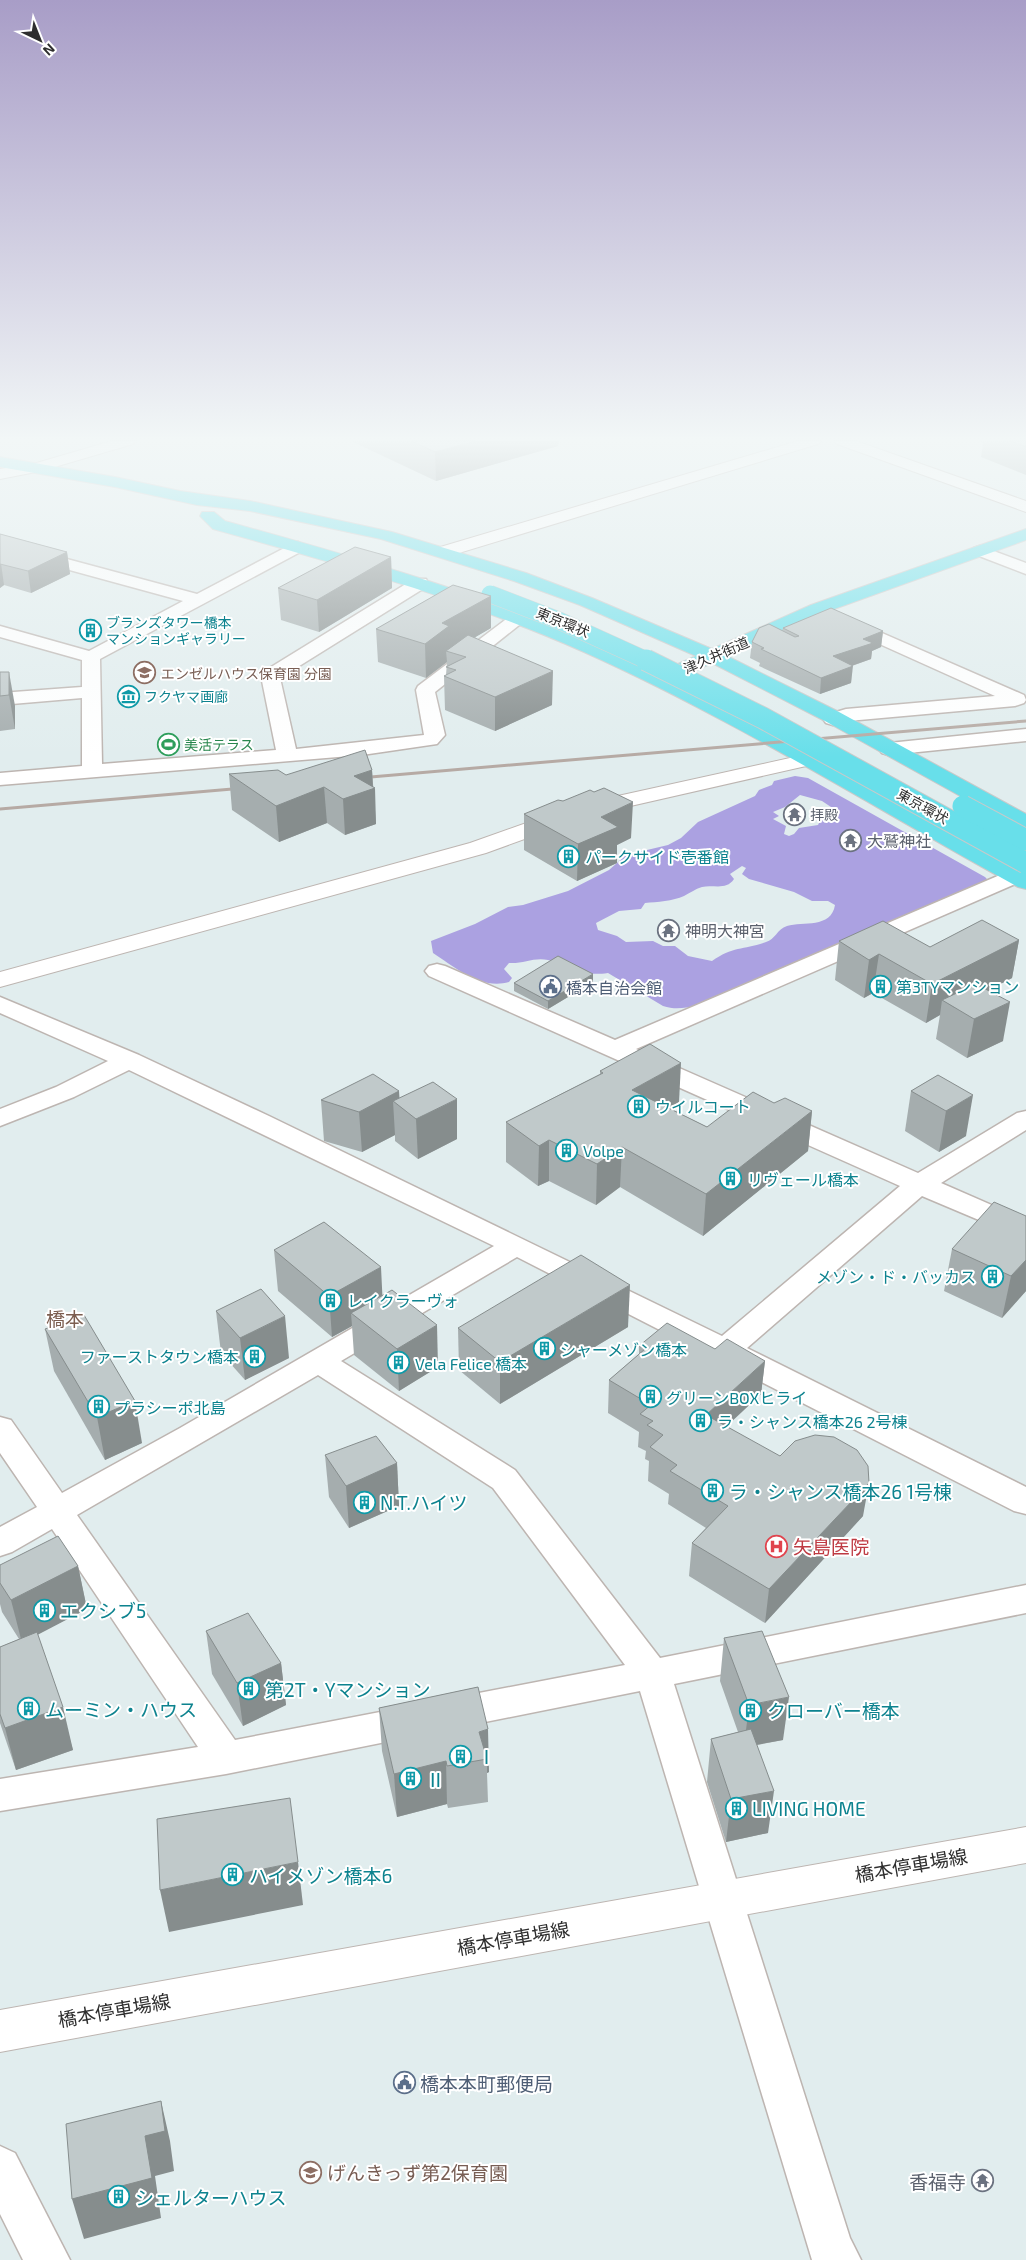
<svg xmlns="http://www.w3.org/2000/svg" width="1026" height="2260" font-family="'Exo 2','Noto Sans JP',sans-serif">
<rect width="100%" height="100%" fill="#e1edee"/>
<path fill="#aba1e1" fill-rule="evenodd" d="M795,776L808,778L985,877L990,882L697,1006C684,1008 675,1010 663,1006L608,973C579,977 573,966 548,960C534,957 523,964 509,963L504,969L512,978L509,982C481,990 456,968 433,953L431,941L475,924L508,907L523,905L568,891L609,870L626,855L668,845L681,838L698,822L755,796L759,790L772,785L774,781ZM800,795L822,801L834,809L822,817L818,825L799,828L794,834L789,836L784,834L786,826L773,819L779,816L773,812L785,807ZM742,866L746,868L742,874L749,879L794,892L812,901H828L835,905C831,929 803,921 787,926C777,929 775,940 766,942C744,950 733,946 712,961L688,956L675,946H663L653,941L626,942L617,936L598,930L596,923L619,911L641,909L645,903C657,902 673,901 684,896C690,893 695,889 702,887C713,884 726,891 734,879L730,874Z"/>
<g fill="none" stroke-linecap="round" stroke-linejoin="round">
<defs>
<g id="minor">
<path d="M0,541L197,594L292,544L298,542L306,547L304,550L100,659L102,764L276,750L261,676L263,672L414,579H426L428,583L426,587L280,678L296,749L424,735L416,690L418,686L513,614H525L528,618L435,692L445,735L437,744L362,755L0,785V773L82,766V698L0,705V693L82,687V660L0,637V626L89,651L183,601L0,551Z"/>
<path d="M980,546L1026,563V574L974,554L972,551L974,548Z"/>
<path d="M850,619L1024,695L1026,700L1024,703L1015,706L848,721L833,725L826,723L823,719L826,715L846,709L995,696L844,628L841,624L844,620Z"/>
<path d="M1026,729V741L889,755L882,753L879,749L882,745L889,743Z"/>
<path d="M1014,869L1022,871L1025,876L1022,881L636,1049L918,1173L1017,1113L1026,1111V1130L941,1183L1026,1220V1240L922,1196L747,1348L1026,1487V1514L1014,1511L517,1257L341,1361L515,1470L660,1658L1026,1585V1613L674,1684L850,2238L861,2260H812L640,1691L226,1774L0,1811V1779L198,1747L52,1529L12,1552L0,1556V1527L37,1507L0,1453V1417L11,1420L62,1493L180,1428L494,1246L129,1070L74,1097L0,1126V1109L56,1087L108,1061L0,1013V997L139,1055L269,1116L722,1336L900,1186L429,976L425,971L429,966L437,964L445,966L615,1040ZM318,1375L493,1488L625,1665L235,1740L77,1515Z"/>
<path d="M0,2146L15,2153L70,2260H23L0,2214Z"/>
</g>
<g id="tertiary">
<path d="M112,441H136L133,444L41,471L0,479V469L33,464Z"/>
<path d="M798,441H821L818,444L449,556H437L434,552L437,548Z"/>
<path d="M835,441H856L1026,501V512L837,444Z"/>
<path d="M808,754L815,756L818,760L815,764L591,815L486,853L0,987V972L470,843L577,805Z"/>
</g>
<path id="secondary" d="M1026,1827V1863L0,2052V2010Z"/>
<path id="trunk" d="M0,457L115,477L180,491L250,501L392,532L526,573L592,598L712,649L811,605L1026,529V540L823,613L727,656L839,712L1026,814V830L1018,828L825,721L712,663L674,680L764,727L1026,873V889L1018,887C874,808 734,719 584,652C465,599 338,564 213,529L200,516L202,512H214L225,521C372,562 521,604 658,673L696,656L580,605L514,581L381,539L250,511L197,505L115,487L0,467Z"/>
</defs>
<use href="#minor" stroke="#bdb5b1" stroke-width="3"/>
<use href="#tertiary" stroke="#bdb5b1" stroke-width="2"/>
<use href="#secondary" stroke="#bdb5b1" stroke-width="2"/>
<use href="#trunk" stroke="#c9c9c9" stroke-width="2"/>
<use href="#minor" fill="#fff" fill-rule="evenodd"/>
<use href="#tertiary" fill="#fff" fill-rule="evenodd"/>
<use href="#secondary" fill="#fff" fill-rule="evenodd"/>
<use href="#trunk" fill="#68dfea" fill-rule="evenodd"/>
<g stroke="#b6aaa4" stroke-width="3">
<path d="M359,778L1026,721"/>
<path d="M0,809L244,788"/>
</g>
<defs>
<path id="trunk-bridge-far1" d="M490,594L560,621L648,661"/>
<g id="trunk-bridge">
<path d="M646,660L763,718L1026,863"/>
<path d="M963,806L1026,840"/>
</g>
</defs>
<use href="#trunk-bridge-far1" stroke="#c9c9c9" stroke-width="18" stroke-linecap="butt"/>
<use href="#trunk-bridge" stroke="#c9c9c9" stroke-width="23" stroke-linecap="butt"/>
<use href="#trunk-bridge-far1" stroke="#68dfea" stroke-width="17"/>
<use href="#trunk-bridge" stroke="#68dfea" stroke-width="21"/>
</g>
<g fill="#a5adae">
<path d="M351,441H559L558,446L436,481Z"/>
<path d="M978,441H1026V475L981,457L983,443Z"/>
<path d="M0,534L67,552L70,574L31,593L4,585L0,588Z"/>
<path d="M391,557L392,588L319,632L281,620L278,588Z"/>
<path d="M491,596V628L475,637L552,705L495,731L445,710L444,676L446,675L447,662L426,678L378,662L376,629Z"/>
<path d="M783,628L883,631L881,647L872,651L871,659L852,666L851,683L820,694L759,666L760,663L750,658L752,642L782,631Z"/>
<path d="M0,672L15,706V729L0,731Z"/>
<path d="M372,770L376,824L345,835L327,823L279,842L232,810L229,774L286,775Z"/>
<path d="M524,814L631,838L617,845V863L577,881L524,850Z"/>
<path d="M1019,940L1012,978L988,990L1003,1041L967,1058L936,1039L940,1015L926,1023L873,993L864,998L835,980L839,941L930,947Z"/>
<path d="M593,982L548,1009L514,991V983Z"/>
<path d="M600,1071L679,1102L669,1108L707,1127L774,1103L812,1111L808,1151L703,1236L620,1187L596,1205L549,1181L538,1186L506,1162V1122L600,1074Z"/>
<path d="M938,1075L966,1136L939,1152L905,1131L911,1091Z"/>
<path d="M399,1091V1098L457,1139L418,1159L395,1141V1135L362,1152L324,1141L321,1100Z"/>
<path d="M1026,1216V1291L1002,1318L944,1291L952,1249Z"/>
<path d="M274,1250L382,1296L438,1367L399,1391L354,1355L352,1326L332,1337L278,1291Z"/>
<path d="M216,1311L289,1358L245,1380L221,1353Z"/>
<path d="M628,1327L500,1404L459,1370L458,1328Z"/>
<path d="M45,1329L142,1443L105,1460L54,1371Z"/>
<path d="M639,1346L715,1349L765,1361L761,1394L727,1426L863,1516L765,1623L689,1576L692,1543L706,1528L668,1504L669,1494L648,1481L649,1461L645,1459L646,1451L638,1447L639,1432L608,1413L609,1380L639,1354Z"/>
<path d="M325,1455L397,1463L399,1506L349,1528L329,1497Z"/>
<path d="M0,1565L78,1566L87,1609L37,1634L73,1750L16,1770L0,1723V1647L19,1639L2,1612L0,1604Z"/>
<path d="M206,1631L281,1663L286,1705L243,1726L212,1674Z"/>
<path d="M724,1638L783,1740L757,1745L768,1833L726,1842L707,1782L711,1739L738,1732L720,1681Z"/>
<path d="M478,1687L489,1772L487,1773L488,1802L448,1808L447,1804L397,1817L382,1751L379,1708Z"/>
</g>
<g fill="#868d8d">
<path d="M476,441H559L558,446L436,481L435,452Z"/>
<path d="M67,552L70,574L31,593L28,571Z"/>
<path d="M391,557L392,588L319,632L317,600Z"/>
<path d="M1,563L4,585L0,588V564Z"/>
<path d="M491,596V628L450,652L446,651L447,662L426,678L425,644L442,623Z"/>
<path d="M883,631L881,647L872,651L871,659L831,673L833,656L863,639Z"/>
<path d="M853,666L851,683L820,694L821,678Z"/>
<path d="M553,671L552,705L495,731V697Z"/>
<path d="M9,672L15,706V729L9,695Z"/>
<path d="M372,770L373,789L375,788L376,824L345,835L343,799L354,776Z"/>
<path d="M324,787L327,823L279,842L276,806Z"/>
<path d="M633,802L631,838L617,845V863L577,881L578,844L601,817Z"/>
<path d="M1019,940L1012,978L955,1008L942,1000L940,1015L926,1023L932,984Z"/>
<path d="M879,954L873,993L864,998L869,960Z"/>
<path d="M593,974V982L548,1009V1001Z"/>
<path d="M1010,1002L1003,1041L967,1058L974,1019Z"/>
<path d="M681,1063L679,1102L630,1130L632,1090Z"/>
<path d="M399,1091L400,1106L393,1101L395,1135L362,1152L359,1112Z"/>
<path d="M973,1095L966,1136L939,1152L946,1111Z"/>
<path d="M457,1099V1139L418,1159L416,1119Z"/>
<path d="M812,1111L808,1151L703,1236L706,1194Z"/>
<path d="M549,1140V1181L538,1186L539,1146Z"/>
<path d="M622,1147L620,1187L596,1205L597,1164Z"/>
<path d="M1026,1260V1291L1002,1318L1011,1276Z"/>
<path d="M381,1267L383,1308L351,1313L352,1326L332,1337L329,1296Z"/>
<path d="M630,1285L628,1327L500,1404V1362Z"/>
<path d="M285,1316L289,1358L245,1380L240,1338Z"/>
<path d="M437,1325L438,1367L399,1391L397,1349Z"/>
<path d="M765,1361L761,1394L703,1448L706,1415Z"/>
<path d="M135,1401L142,1443L105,1460L97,1417Z"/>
<path d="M397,1463L399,1506L349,1528L346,1486Z"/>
<path d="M869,1483L863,1516L765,1623L769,1589Z"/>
<path d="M78,1566L87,1609L22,1643L11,1600Z"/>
<path d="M281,1663L286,1705L243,1726L237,1683Z"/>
<path d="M789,1697L783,1740L744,1747L749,1705Z"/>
<path d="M63,1707L73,1750L16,1770L5,1728Z"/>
<path d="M488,1729L489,1772L487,1773V1759L479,1732Z"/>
<path d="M446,1761L447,1804L397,1817L394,1774Z"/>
<path d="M774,1791L768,1833L726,1842L731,1799Z"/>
<path d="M298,1862L303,1905L169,1932L160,1890Z"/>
<path d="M161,2101L170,2141L174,2171L155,2176L161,2218L84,2239L72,2199L145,2136Z"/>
</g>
<g fill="#c0c9ca" stroke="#868d8d">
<path d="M411,441H476L435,452Z"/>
<path d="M1010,441H1026V447Z"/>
<path d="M0,534L67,552L28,571L0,564Z"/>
<path d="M355,547L391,557L317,600L278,588Z"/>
<path d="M453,585L491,596L442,623L449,626L425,644L376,629Z"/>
<path d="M831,608L883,631L863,639L873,643L833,656L853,666L821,678L761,649L764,648L752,642L759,628L769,624L795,637L799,636L783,628Z"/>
<path d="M468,635L553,671L495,697L444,676L456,670L446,667L466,657L446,651Z"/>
<path d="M0,672H9V695L0,696Z"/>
<path d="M365,750L372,770L354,776L375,788L343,799L324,787L276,806L229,774L278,770L286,775Z"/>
<path d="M604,788L633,802L601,817L618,827L578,844L524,814L558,800L563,801L590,790L594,792Z"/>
<path d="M982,920L1019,940L932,984L879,954L869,960L839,941L883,921L930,947Z"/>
<path d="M558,956L593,974L548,1001L514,983Z"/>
<path d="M976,984L1010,1002L974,1019L942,1000Z"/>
<path d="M650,1044L681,1063L632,1090L707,1127L753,1092L774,1103L785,1098L812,1111L706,1194L622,1147L597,1164L549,1140L539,1146L506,1122L603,1073L600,1071Z"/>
<path d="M373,1074L399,1091L359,1112L321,1100Z"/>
<path d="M938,1075L973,1095L946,1111L911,1091Z"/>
<path d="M433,1082L457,1099L416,1119L393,1101Z"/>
<path d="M994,1202L1026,1216V1260L1011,1276L952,1249Z"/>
<path d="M324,1222L381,1267L329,1296L274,1250Z"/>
<path d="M581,1255L630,1285L500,1362L458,1328Z"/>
<path d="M261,1289L285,1316L240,1338L216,1311Z"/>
<path d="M392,1290L437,1325L397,1349L351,1313Z"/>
<path d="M84,1315L135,1401L97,1417L45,1329Z"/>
<path d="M667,1323L715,1349L727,1339L765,1361L706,1415L780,1456L795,1441L815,1435L834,1437L857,1450L868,1466L869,1483L769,1589L692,1543L728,1506L670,1471L677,1465L650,1447L663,1435L647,1425L653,1421L640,1414L651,1405L609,1380L645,1349L639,1346Z"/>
<path d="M376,1436L397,1463L346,1486L325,1455Z"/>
<path d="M58,1536L78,1566L11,1600L0,1583V1565Z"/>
<path d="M248,1613L281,1663L237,1683L206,1631Z"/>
<path d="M762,1631L789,1697L749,1705L724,1638Z"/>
<path d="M37,1632L63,1707L5,1728L0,1714V1647Z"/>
<path d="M478,1687L488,1729L479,1732L487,1759L447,1766L446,1761L394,1774L379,1708Z"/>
<path d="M751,1729L774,1791L731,1799L711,1739Z"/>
<path d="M290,1798L298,1862L160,1890L157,1819Z"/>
<path d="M161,2101L165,2131L145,2136L152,2178L72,2199L66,2124Z"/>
</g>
<linearGradient id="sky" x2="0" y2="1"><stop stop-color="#a89dc7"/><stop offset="0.58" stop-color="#f2f7f7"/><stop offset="1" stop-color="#f2f7f7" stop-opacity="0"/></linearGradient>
<rect width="1026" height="757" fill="url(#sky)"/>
<defs>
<symbol id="building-ring" viewBox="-11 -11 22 22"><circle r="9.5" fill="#fff" stroke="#0f9aa8" stroke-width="1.5"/><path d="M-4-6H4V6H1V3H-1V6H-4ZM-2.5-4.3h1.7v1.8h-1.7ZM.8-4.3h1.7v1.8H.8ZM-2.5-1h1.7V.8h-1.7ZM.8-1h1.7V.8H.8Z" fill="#0f9aa8"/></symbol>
<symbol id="school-ring" viewBox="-11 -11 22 22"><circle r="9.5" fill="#fff" stroke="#8d6e63" stroke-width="1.5"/><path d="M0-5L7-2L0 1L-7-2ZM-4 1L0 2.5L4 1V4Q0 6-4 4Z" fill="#8d6e63"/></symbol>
<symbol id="museum-ring" viewBox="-11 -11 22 22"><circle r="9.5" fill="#fff" stroke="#0f9aa8" stroke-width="1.5"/><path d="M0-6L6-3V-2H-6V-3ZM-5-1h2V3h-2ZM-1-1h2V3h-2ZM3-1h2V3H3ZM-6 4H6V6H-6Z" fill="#0f9aa8"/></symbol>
<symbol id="stadium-ring" viewBox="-11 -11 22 22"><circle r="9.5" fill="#fff" stroke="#2e9e5b" stroke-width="1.5"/><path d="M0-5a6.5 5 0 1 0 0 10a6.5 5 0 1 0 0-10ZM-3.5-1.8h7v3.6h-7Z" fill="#2e9e5b"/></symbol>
<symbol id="temple-ring" viewBox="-11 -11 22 22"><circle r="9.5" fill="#fff" stroke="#6b7280" stroke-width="1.5"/><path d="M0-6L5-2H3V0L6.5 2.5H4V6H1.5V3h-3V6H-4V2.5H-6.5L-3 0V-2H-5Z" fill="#6b7280"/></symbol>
<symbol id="civic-ring" viewBox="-11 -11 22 22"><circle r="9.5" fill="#fff" stroke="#5c6f8a" stroke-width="1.5"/><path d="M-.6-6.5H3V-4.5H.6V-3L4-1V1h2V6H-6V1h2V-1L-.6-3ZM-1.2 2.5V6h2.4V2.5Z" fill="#5c6f8a"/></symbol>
<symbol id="hospital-ring" viewBox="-11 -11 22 22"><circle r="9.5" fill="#fff" stroke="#e0444e" stroke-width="1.5"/><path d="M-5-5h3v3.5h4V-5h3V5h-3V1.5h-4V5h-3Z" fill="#e0444e"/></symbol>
</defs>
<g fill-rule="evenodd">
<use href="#building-ring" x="78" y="618" width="25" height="25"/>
<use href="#school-ring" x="132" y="660" width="25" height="25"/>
<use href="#museum-ring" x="116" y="684" width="25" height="25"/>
<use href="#stadium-ring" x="156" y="732" width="25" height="25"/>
<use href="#temple-ring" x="782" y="802" width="25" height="25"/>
<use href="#temple-ring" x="838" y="828" width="25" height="25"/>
<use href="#building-ring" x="556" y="844" width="25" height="25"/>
<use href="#temple-ring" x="656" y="918" width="25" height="25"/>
<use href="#building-ring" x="868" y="974" width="25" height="25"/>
<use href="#civic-ring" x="538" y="974" width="25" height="25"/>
<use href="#building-ring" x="626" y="1094" width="25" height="25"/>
<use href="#building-ring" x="554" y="1138" width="25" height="25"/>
<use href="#building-ring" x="718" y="1166" width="25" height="25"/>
<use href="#building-ring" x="980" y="1264" width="25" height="25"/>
<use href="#building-ring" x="318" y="1288" width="25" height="25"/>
<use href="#building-ring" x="532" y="1336" width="25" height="25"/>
<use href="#building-ring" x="242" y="1344" width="25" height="25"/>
<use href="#building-ring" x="386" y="1350" width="25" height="25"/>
<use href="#building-ring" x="638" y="1384" width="25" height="25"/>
<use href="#building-ring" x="86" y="1394" width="25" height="25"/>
<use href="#building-ring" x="688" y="1408" width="25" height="25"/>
<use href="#building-ring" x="700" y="1478" width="25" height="25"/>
<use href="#building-ring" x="352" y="1490" width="25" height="25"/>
<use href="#hospital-ring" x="764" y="1534" width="25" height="25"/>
<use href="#building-ring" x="32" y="1598" width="25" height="25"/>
<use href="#building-ring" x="236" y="1676" width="25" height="25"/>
<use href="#building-ring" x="16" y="1696" width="25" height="25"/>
<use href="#building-ring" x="738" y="1698" width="25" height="25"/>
<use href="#building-ring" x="448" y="1744" width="25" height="25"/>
<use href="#building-ring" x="398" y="1766" width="25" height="25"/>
<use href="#building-ring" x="724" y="1796" width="25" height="25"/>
<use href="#building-ring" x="220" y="1862" width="25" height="25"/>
<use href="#civic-ring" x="392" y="2070" width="25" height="25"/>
<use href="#school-ring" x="298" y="2160" width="25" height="25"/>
<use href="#temple-ring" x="970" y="2168" width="25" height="25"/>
<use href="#building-ring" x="106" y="2184" width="25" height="25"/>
</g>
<g text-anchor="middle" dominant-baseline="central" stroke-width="4" stroke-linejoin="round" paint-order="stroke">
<g font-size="14" fill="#0d838f" stroke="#fff" text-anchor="start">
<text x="106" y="622">ブランズタワー橋本<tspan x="106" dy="16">マンションギャラリー</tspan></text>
<text x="144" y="696">フクヤマ画廊</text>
</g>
<g font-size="14" fill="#2e2e2e" stroke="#fff">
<text transform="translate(563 622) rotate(22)">東京環状</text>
<text transform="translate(716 655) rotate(-24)">津久井街道</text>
<text transform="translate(923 806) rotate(29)">東京環状</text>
</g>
<g font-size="14" fill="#785e54" stroke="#fff" text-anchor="start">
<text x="161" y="673">エンゼルハウス保育園 分園</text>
</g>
<g font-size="14" fill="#27864d" stroke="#fff" text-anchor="start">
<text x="184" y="744">美活テラス</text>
</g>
<g font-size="14" fill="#5b616d" stroke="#fff" text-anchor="start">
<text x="810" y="814">拝殿</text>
</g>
<g font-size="16" fill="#5b616d" stroke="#fff" text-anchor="start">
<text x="867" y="840">大鷲神社</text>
<text x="685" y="930">神明大神宮</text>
</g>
<g font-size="16" fill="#0d838f" stroke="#fff" text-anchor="start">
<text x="585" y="856">パークサイド壱番館</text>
<text x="896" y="986">第3TYマンション</text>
<text x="655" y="1106">ウイルコート</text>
<text x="583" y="1150">Volpe</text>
<text x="747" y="1179">リヴェール橋本</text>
<text x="976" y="1276" text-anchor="end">メゾン・ド・バッカス</text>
<text x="347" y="1300">レイクラーヴォ</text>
<text x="560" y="1349">シャーメゾン橋本</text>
<text x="239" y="1356" text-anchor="end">ファーストタウン橋本</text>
<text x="415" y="1363">Vela Felice 橋本</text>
<text x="666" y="1397">グリーンBOXヒライ</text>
<text x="114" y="1407">プラシーポ北島</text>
<text x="717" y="1421">ラ・シャンス橋本26 2号棟</text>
</g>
<g font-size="16" fill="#4e5e75" stroke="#fff" text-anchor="start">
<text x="566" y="987">橋本自治会館</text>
</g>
<g font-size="19" fill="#7c5e50" stroke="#fff">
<text x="65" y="1318">橋本</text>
</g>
<g font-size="19" fill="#0d838f" stroke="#fff" text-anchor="start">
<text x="729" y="1491">ラ・シャンス橋本26 1号棟</text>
<text x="380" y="1502">N.T.ハイツ</text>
<text x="60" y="1610">エクシブ5</text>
<text x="265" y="1689">第2T・Yマンション</text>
<text x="45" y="1709">ムーミン・ハウス</text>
<text x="767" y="1710">クローバー橋本</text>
<text x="477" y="1756">Ⅰ</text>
<text x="426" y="1779">Ⅱ</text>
<text x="752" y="1808">LIVING HOME</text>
<text x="249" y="1875">ハイメゾン橋本6</text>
<text x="135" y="2197">シェルターハウス</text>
</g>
<g font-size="19" fill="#be3a42" stroke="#fff" text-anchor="start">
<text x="793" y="1546">矢島医院</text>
</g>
<g font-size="19" fill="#2e2e2e" stroke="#fff">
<text transform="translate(911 1865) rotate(-10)">橋本停車場線</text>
<text transform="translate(513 1938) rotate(-10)">橋本停車場線</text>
<text transform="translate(114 2010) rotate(-10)">橋本停車場線</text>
</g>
<g font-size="19" fill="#4e5e75" stroke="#fff" text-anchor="start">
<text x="420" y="2083">橋本本町郵便局</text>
</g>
<g font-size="19" fill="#785e54" stroke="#fff" text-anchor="start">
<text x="327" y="2172">げんきっず第2保育園</text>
</g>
<g font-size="19" fill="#5b616d" stroke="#fff" text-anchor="end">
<text x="966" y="2181">香福寺</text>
</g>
</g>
<g transform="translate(40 40) rotate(137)" stroke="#ffffff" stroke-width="4" paint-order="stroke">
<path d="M0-4L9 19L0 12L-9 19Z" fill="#2e2e2e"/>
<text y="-8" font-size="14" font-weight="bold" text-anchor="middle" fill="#2e2e2e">N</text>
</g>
</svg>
